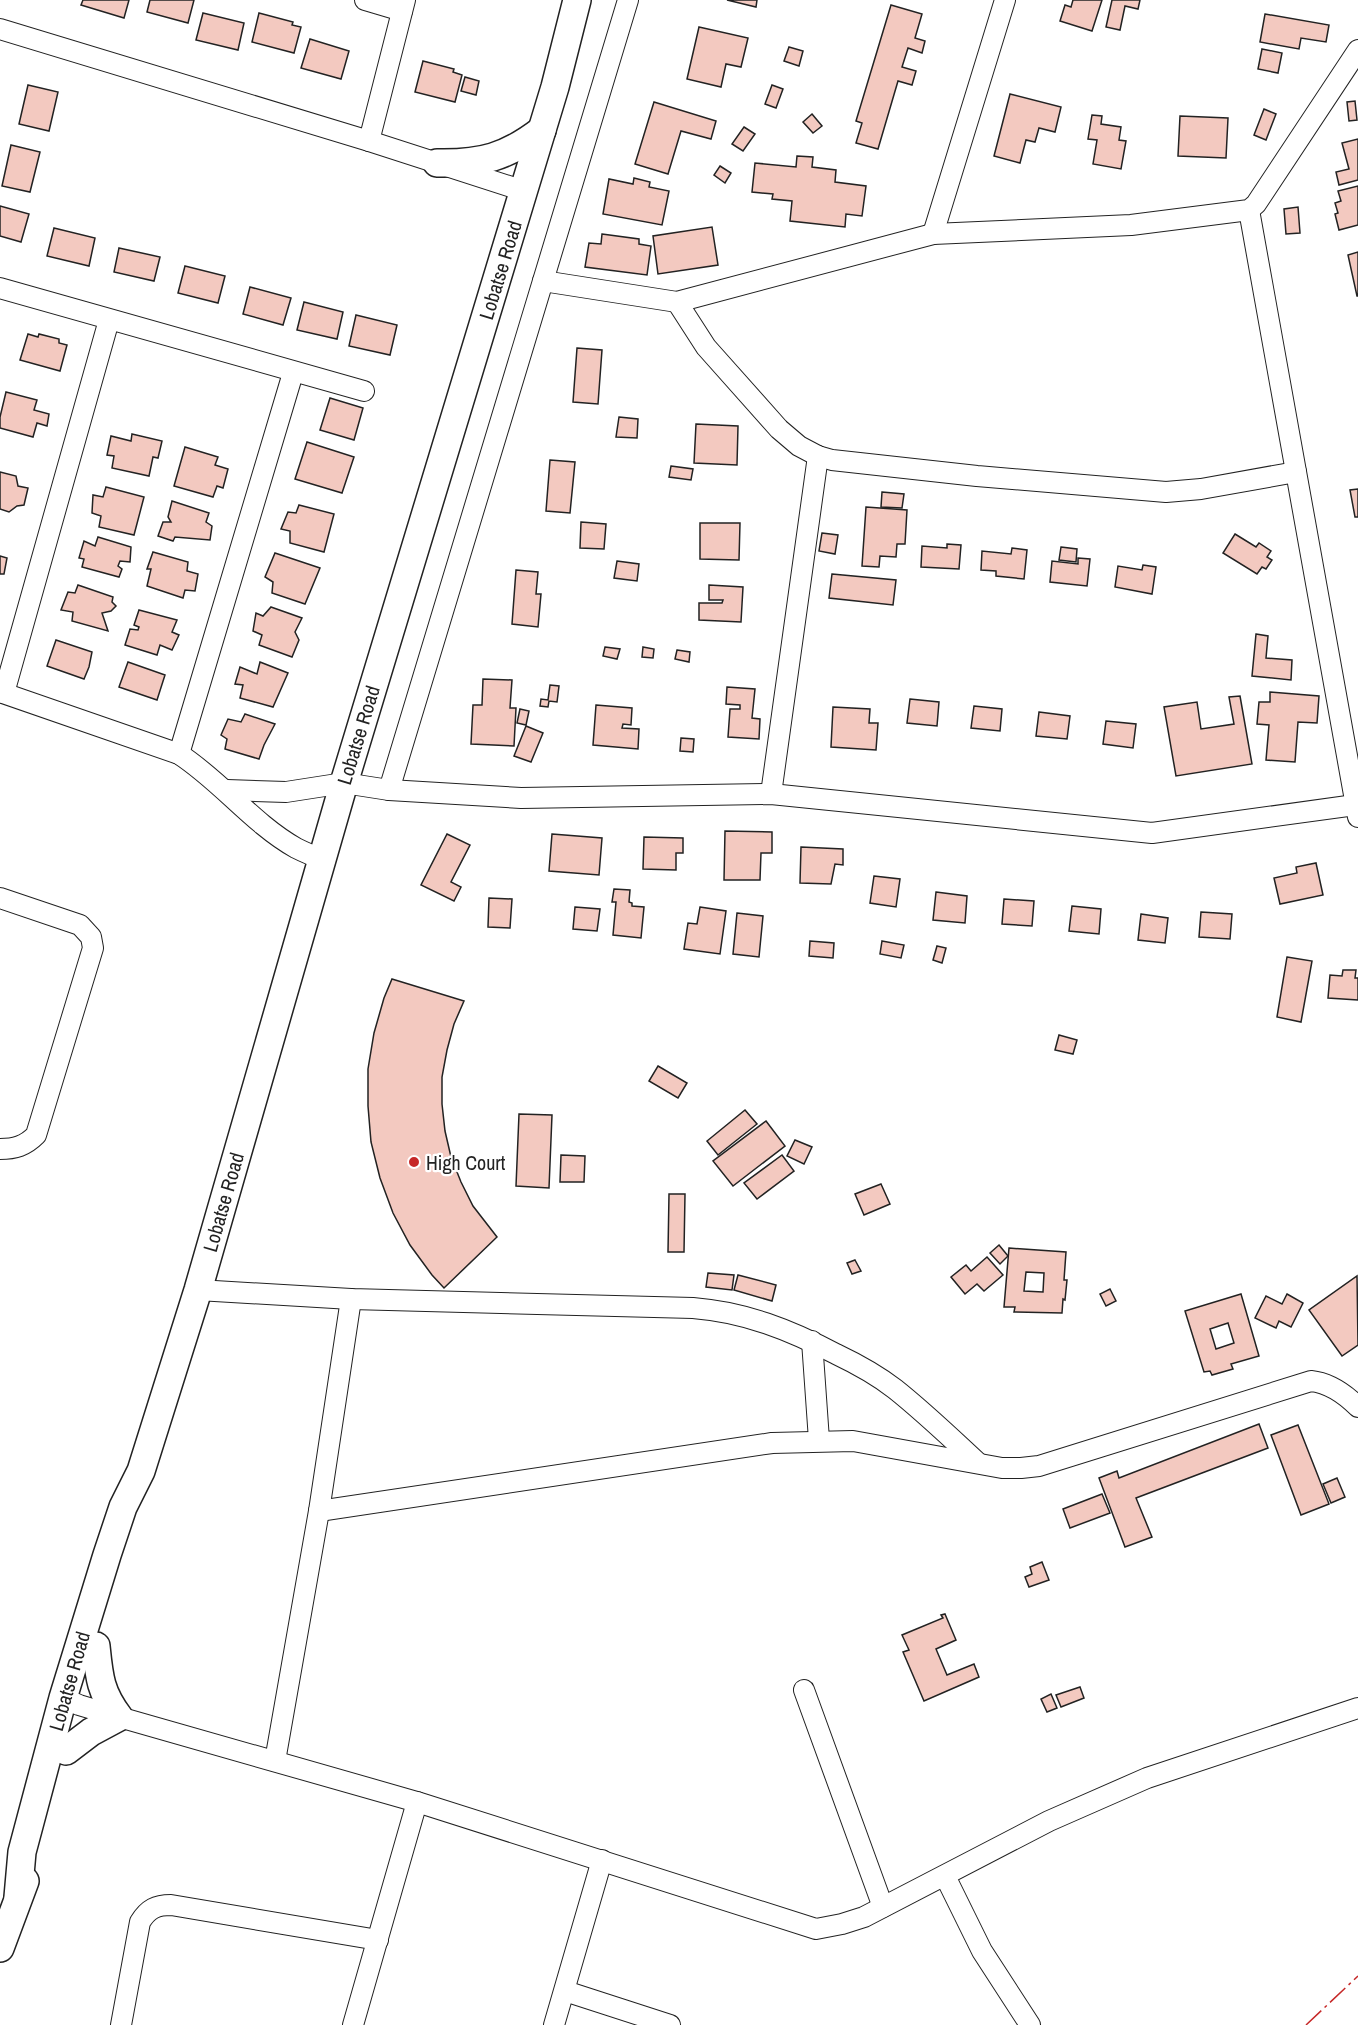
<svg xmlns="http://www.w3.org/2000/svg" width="1358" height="2025" font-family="'Archivo Narrow',sans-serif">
<rect width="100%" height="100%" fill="#fff"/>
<g fill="#f3c9c0" stroke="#222" stroke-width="1.5" fill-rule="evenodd">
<path d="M83,0H129L124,18L81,5Z"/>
<path d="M150,0H194L188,23L147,12Z"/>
<path d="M727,0H757L756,7Z"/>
<path d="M1073,0H1102L1092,31L1060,21L1065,5L1071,7Z"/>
<path d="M1112,0H1140L1138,9L1125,6L1120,30L1106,27Z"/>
<path d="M891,5L922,14L915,38L925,41L922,53L908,48L902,67L916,71L912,85L898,81L878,149L856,143L862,123L856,121Z"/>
<path d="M203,13L244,23L238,50L196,40Z"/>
<path d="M259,13L293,22L292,25L301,27L294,53L252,42Z"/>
<path d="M1265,14L1329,25L1326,42L1301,38L1299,49L1260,42Z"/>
<path d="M699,27L748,38L741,67L726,64L721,87L687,79Z"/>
<path d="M310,39L349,51L341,79L301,68Z"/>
<path d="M789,47L803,51L799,66L784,61Z"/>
<path d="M1262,49L1282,53L1278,73L1258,69Z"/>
<path d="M423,61L454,69L453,72L462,75L455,102L415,92Z"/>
<path d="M465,77L479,81L476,95L461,91Z"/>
<path d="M28,85L58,92L49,131L19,124Z"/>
<path d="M772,85L783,89L776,108L765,104Z"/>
<path d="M1010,94L1061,107L1055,132L1039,128L1035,142L1026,140L1020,163L994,156Z"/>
<path d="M1355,101L1357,120L1349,121L1347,102Z"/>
<path d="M654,102L716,121L711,139L681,131L668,174L635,164Z"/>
<path d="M1264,109L1276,114L1266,140L1254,135Z"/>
<path d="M812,114L822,126L813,133L803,122Z"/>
<path d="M1092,115L1102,116L1101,124L1121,127L1119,140L1126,141L1121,169L1093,164L1097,140L1088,139Z"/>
<path d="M1180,116L1228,118L1226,158L1178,156Z"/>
<path d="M744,127L755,134L743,151L732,144Z"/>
<path d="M1358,139V180L1339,185L1336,172L1349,169L1342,143Z"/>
<path d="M11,145L40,152L30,192L2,186Z"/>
<path d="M797,156L813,157L812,167L836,170L835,182L866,186L862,216L846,214L845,227L790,221L792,201L772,199L773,194L752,192L755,163L796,167Z"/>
<path d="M720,166L731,173L725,183L714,175Z"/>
<path d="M634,178L650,182L649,187L669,191L662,225L603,214L609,179L633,184Z"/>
<path d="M1358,186V225L1339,230L1335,214L1338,213L1335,203L1341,201L1338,191Z"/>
<path d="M0,206L29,214L21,242L0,236Z"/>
<path d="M1298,207L1300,233L1286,234L1284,209Z"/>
<path d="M712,227L718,265L658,274L653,236Z"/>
<path d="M54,228L95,238L89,266L47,256Z"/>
<path d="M602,234L639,239V244L651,246L647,275L585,267L589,243L601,244Z"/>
<path d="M119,248L160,257L154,281L114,272Z"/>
<path d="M1358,252V296H1357L1348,255Z"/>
<path d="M185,266L225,276L218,303L178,293Z"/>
<path d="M250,287L291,298L283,325L243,314Z"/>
<path d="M304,302L343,312L337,339L297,330Z"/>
<path d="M356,315L397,325L390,355L349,346Z"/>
<path d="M28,334L38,337L39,334L59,339V343L67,345L60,371L20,360Z"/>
<path d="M577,348L602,350L598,404L573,402Z"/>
<path d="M6,392L37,400L34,410L49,414L47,426L37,423L33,437L0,428V417Z"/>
<path d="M330,398L363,408L354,440L320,430Z"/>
<path d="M619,417L638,419L637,438L616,437Z"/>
<path d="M696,424L738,426L737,465L694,463Z"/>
<path d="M132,434L162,441L158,458L153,457L149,476L112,468L114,456L107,455L111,436L131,441Z"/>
<path d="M307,442L354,457L342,493L295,479Z"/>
<path d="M185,447L218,457L215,465L228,469L223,488L217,486L213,497L174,486Z"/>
<path d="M550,460L575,462L570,513L546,511Z"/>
<path d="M671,466L693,469L691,480L669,477Z"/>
<path d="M0,472L16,476L18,486L28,488L24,505L17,506L9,512L0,509Z"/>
<path d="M106,487L144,497L134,535L99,527L101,516L92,513L93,495L103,497Z"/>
<path d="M1358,489V517H1355L1350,490Z"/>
<path d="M882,492L904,494L902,508L881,507Z"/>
<path d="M172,501L209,513L206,522L212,526L210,540L175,537L173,541L158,536L163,522H171L168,517Z"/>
<path d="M299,505L334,514L324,552L290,543V531L281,529L288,512L296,513Z"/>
<path d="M866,507L907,510L905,544H897L896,557L880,556L879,567L862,566Z"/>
<path d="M581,522L606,524L604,549L580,548Z"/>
<path d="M700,523H740L739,560L700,559Z"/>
<path d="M822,533L838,535L835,554L819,551Z"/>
<path d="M1235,534L1256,547L1259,543L1271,551L1267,557L1272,560L1266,569L1262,567L1257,574L1223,553Z"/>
<path d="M98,537L131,547L130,562L120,561L118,566L122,569L119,577L82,567L84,559L79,558L84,541L95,546Z"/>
<path d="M947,544L961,545L959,569L921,567L922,546L947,548Z"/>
<path d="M1061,547L1077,549L1076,562L1059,560Z"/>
<path d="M1012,548L1027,550L1024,579L996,576V571L981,570L982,551L1011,554Z"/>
<path d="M153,552L188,562L187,571L198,574L195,591L185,590L183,598L147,586L151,569H147Z"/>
<path d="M275,553L320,568L305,604L272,593L273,582L265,577Z"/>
<path d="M0,556L7,558L4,574H0Z"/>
<path d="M1078,558L1090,559L1087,586L1050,582L1052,561L1078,564Z"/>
<path d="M617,561L639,564L637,581L614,578Z"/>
<path d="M1143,565L1156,567L1152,594L1115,587L1118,566L1142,570Z"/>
<path d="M516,570L538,572L536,594H541L538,627L512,624Z"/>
<path d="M832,574L896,580L893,605L829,598Z"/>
<path d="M78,585L113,597L112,602L116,606L111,611L102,613L108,631L72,621L73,612L61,610L68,592L75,593Z"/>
<path d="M709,585L743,587L741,622L699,620V603H722L723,600H709Z"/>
<path d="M271,607L302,618L295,632L299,640L292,657L259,645L262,635L253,631L256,613L263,616Z"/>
<path d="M139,610L177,620L172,632L179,635L172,650L160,645L157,655L125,645L130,629L138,630L139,627L134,625Z"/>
<path d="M1256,634L1268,636L1266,658L1292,660L1291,680L1252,676Z"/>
<path d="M56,640L92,652L89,667L84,679L47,666Z"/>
<path d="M605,647L620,649L617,659L603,656Z"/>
<path d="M643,647L654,649L653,658L642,657Z"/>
<path d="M677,650L690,652L689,662L675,659Z"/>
<path d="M128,662L165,675L157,700L119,687Z"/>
<path d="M260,662L288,673L273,707L240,698L243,685L235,684L240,667L257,674Z"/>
<path d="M483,679L512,680L510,708H516L514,746L471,744L473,705H482Z"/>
<path d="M550,685L559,686L557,702L549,701L548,707L540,706L541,699L548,700Z"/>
<path d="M727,687L755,689L752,718L760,719L759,739L728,737L730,709H740V705L726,704Z"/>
<path d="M1270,692L1319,696L1317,723L1298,722L1295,762L1266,760L1269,725L1257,724L1259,702H1270Z"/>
<path d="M1240,696L1252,764L1176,776L1164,707L1197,702L1201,729L1234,724L1229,697Z"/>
<path d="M910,699L939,702L937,726L907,723Z"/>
<path d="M596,705L632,708L631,725L623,724L622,728L639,729L638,749L593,745Z"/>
<path d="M974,706L1002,709L1000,731L971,728Z"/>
<path d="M833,707L870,709L869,723H878L876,750L831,747Z"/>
<path d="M520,709L529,711L526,725L517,723Z"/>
<path d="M1039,712L1070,716L1067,739L1036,736Z"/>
<path d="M245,714L275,724L264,745L259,759L225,749L227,739L221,735L228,719L241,722Z"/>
<path d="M1106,721L1136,724L1133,748L1103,744Z"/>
<path d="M526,726L543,733L531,762L514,756Z"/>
<path d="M681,738L694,739L693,752L680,751Z"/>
<path d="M725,831L772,832V853H761L760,880H724Z"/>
<path d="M447,834L470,845L451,882L461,887L454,901L421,885Z"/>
<path d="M552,834L602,838L599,875L549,871Z"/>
<path d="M644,837L683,838V853H676V870L643,869Z"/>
<path d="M801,847L843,849V865L835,864L831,884L800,883Z"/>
<path d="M1316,863L1323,895L1280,904L1274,878L1297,873L1296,867Z"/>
<path d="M874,876L900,879L896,907L870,903Z"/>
<path d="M614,889L630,890L629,902L632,903V906L644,907L641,938L613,935L616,902H612Z"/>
<path d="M936,892L967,896L965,923L933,920Z"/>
<path d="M489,898L512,899L510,928L488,927Z"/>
<path d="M1004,899L1034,901L1032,926L1002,924Z"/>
<path d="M1072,906L1101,909L1099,934L1069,931Z"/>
<path d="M575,907L600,909L597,931L573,929Z"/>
<path d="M700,907L726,911L720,954L684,949L688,923L697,924Z"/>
<path d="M1201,912L1232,914L1230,939L1199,937Z"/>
<path d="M737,913L763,916L759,957L733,954Z"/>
<path d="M1141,914L1168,918L1165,943L1138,940Z"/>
<path d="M810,941L834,943L833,958L809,956Z"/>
<path d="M882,941L904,945L901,958L880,954Z"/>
<path d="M937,946L946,948L942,963L933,960Z"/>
<path d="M1287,957L1312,961L1301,1022L1277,1017Z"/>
<path d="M1343,970H1356L1355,978H1358V1000L1328,998L1330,975L1342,976Z"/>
<path d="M392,979L464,1001L454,1024L447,1050L442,1077V1104L445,1131L451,1157L461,1182L473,1206L497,1237L444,1288L432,1275L410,1245L393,1213L380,1178L371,1142L368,1106V1069L374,1033L384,998Z"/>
<path d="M1059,1035L1077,1040L1073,1054L1055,1050Z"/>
<path d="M658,1066L687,1083L678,1098L649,1081Z"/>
<path d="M745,1110L757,1124L718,1155L707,1141Z"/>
<path d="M519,1114L552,1115L549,1188L516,1186Z"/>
<path d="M766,1121L785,1146L733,1186L713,1161Z"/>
<path d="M795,1140L812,1147L804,1164L787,1156Z"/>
<path d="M561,1155L585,1156L584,1182H560Z"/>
<path d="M782,1155L794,1171L757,1199L744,1183Z"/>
<path d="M881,1184L890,1204L864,1215L855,1194Z"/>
<path d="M669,1194H685L684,1252H668Z"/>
<path d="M999,1245L1008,1256L1000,1264L990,1253Z"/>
<path d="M1009,1248L1066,1252L1064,1280H1067L1065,1300L1063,1299L1062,1313L1014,1312L1015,1307H1004ZM1026,1272L1044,1273L1043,1292L1024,1291Z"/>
<path d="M987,1257L1003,1275L984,1291L977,1284L965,1294L951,1277L966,1265L971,1271Z"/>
<path d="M855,1260L861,1271L852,1274L847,1263Z"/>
<path d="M708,1273L734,1275L732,1290L706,1287Z"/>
<path d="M738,1275L776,1285L772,1301L734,1290Z"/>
<path d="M1357,1276L1358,1345L1342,1356L1309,1310Z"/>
<path d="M1110,1289L1116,1301L1106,1306L1100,1294Z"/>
<path d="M1241,1294L1259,1356L1231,1364L1233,1369L1212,1375L1210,1371L1204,1372L1185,1311ZM1228,1323L1234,1343L1216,1349L1210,1329Z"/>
<path d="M1287,1294L1303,1303L1291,1327L1279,1321L1276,1328L1255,1318L1266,1296L1282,1304Z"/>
<path d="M1259,1424L1268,1448L1136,1498L1152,1537L1125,1547L1099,1478L1117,1471L1119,1478Z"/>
<path d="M1298,1425L1329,1504L1301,1515L1271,1435Z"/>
<path d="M1337,1478L1345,1497L1331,1503L1323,1484Z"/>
<path d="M1102,1494L1110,1513L1070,1528L1063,1509Z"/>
<path d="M1042,1562L1049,1580L1029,1587L1025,1577L1032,1574L1030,1567Z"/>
<path d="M945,1614L956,1640L936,1649L947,1675L974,1664L979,1677L924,1701L903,1652L909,1650L902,1635L943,1618L941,1615Z"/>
<path d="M1080,1687L1084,1698L1061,1707L1056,1695Z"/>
<path d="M1051,1694L1057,1708L1047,1712L1041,1699Z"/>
</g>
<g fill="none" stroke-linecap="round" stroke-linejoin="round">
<defs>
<g id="minor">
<path d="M365,0L402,11"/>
<path d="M0,29L369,141L524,191"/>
<path d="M369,141L405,0"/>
<path d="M1249,210L1358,817"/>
<path d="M933,234L1005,0"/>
<path d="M543,281L677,302L933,234L1131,225L1249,210L1256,204L1358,50"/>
<path d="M0,288L364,391"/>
<path d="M677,302L706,347L779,429L799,446L818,456L832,460L977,476L1166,492L1201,489L1296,472"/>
<path d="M0,692L179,754C221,781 252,823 296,848C304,852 313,856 322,859"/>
<path d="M4,693L109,320"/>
<path d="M179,754L293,373"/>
<path d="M227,790L286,792L344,783L389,790L521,798L771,794L1152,833L1355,805"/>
<path d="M389,790L628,0"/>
<path d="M771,794L818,456"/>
<path d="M0,898L80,925L91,937L93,948L36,1135C25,1146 15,1149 0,1149"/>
<path d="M198,1290L351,1299L693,1308C745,1312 790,1330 836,1354C857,1364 877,1375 895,1389C924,1412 951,1438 978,1463"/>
<path d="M812,1341L819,1440"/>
<path d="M319,1511L772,1443L853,1441L1002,1468H1021L1039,1466L1311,1381C1329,1383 1345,1394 1358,1407"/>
<path d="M804,1690L883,1907"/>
<path d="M63,1698L79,1705L119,1717L417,1802L816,1929L842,1924L864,1917L1049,1821L1147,1778L1358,1708"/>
<path d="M275,1761L319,1511L351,1299"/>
<path d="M945,1876L982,1951L1030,2025"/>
<path d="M565,1991L670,2025"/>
<path d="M121,2025L140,1922C148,1909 156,1905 171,1905L378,1940"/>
<path d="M353,2025L417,1802"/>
<path d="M554,2025L602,1860"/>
</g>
<g id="highway">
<path d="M437,163C481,164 507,157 542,130"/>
<path d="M66,1751L91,1732L119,1717C100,1692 99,1676 96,1646"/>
<path d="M18,1897L22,1852L63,1698L107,1555L123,1507L141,1471L198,1290L344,783L555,87L577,0"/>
<path d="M0,1948L25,1881"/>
</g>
</defs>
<use href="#minor" stroke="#222" stroke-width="22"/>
<use href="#highway" stroke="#222" stroke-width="30"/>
<use href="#minor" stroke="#fff" stroke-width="20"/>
<use href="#highway" stroke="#fff" stroke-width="27"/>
<path stroke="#c62828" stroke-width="1.5" stroke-dasharray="21 4.5 3 4.5" stroke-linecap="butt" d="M1306,2025L1358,1976"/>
</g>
<circle fill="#c62828" stroke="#fff" stroke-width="2" cx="414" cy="1162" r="6"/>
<g text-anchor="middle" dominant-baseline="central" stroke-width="4.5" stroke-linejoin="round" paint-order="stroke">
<g font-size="20" fill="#222" stroke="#fff">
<text transform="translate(500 270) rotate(-73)">Lobatse Road</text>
<text transform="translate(358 735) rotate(-73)">Lobatse Road</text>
<text transform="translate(223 1202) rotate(-74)">Lobatse Road</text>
<text transform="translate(69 1681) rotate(-74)">Lobatse Road</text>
</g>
<g font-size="20" fill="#222" stroke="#fff" text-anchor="start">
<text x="426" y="1162">High Court</text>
</g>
</g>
</svg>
